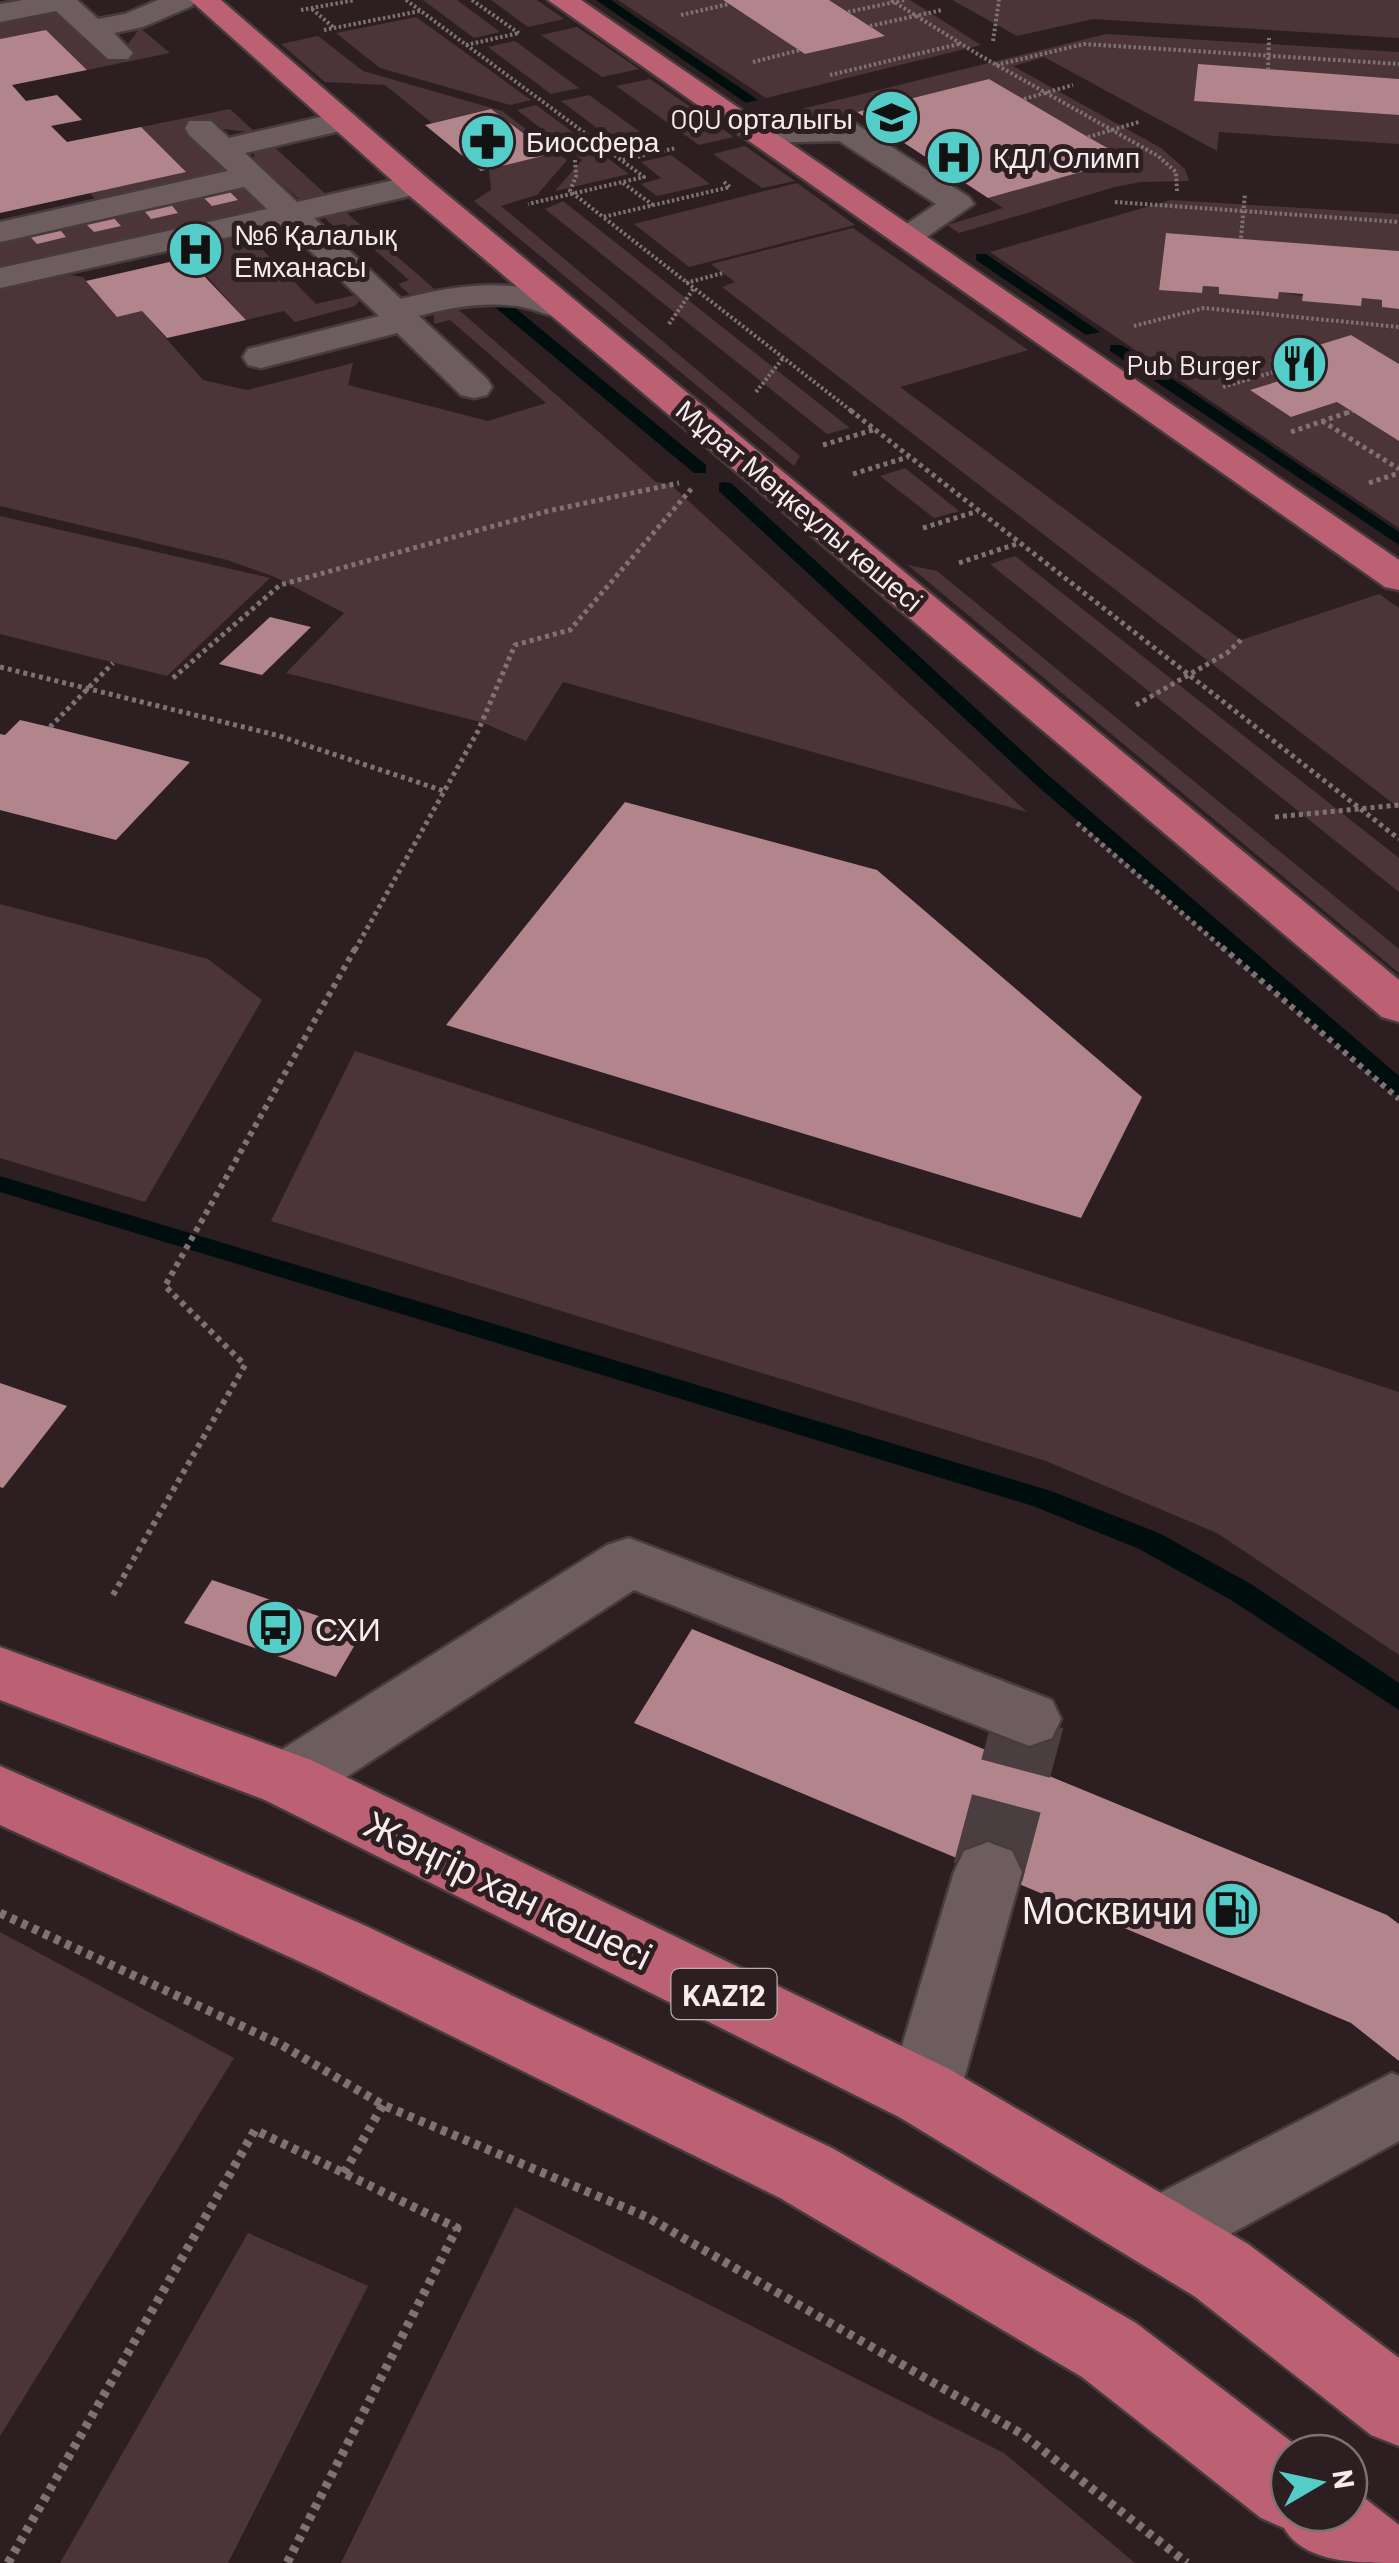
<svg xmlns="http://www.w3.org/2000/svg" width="1399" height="2563" font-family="Barlow,sans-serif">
<rect width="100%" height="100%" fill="#2d1f21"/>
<g fill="#4c3538">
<path d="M423,0H457L500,32L474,38Z"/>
<path d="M491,0H537L564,19L528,27Z"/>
<path d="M618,0H723L806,54L884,36L829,0H910L981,45L766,98Z"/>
<path d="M952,0H1399V38L1093,19L1017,36Z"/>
<path d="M54,10L103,55L122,52L140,28L170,53L87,70L46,30L0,39V18Z"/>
<path d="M416,17L531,100H532L510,105L380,68L336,33Z"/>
<path d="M577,27L639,69L602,77L541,35Z"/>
<path d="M1106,34L1399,52V79L1198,65L1194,100L1399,115V144L1219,132L1217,151L1044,57L1013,66L1161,148L1185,169L1189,181L1141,182L1115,187L959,233L947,225L1003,208L988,198L1126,159L989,79L804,125L785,113Z"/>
<path d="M318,36L363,71L502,111L567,160L537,195L501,206L800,456L794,466L474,201L491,190L489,169L550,153L491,109L432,123L385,85L325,82L281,44Z"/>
<path d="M515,41L579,88H580L551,94L488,47Z"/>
<path d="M650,79L734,137L699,145L616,86Z"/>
<path d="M589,95L658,145L629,152L561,101Z"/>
<path d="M536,105L629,174L555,191L582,160L517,110Z"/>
<path d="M230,109L256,133L206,127L226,166L220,175L98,202L90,193L185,172L141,127Z"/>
<path d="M273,146L330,198L299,199L254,160V151Z"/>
<path d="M745,146L795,181L762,188L713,154Z"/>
<path d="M671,155L710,184L657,196L641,184L661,178L641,162Z"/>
<path d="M797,183L855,225L689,267L634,224Z"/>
<path d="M240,187L265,209L0,268V239Z"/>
<path d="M1171,200L1399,214V251L1166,233L1159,289L1202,293L1203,286L1219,287V294L1278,299L1279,292L1361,305L1362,298L1382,300V307L1399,309V364L1351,335L1271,360L1295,376L1251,390L1291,417L1337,402L1399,441V528L990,252Z"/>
<path d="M563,201L850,428L827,434L545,209Z"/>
<path d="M341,208L438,292L409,294L398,284L409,280L345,224L333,226L326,219V213Z"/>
<path d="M280,225L292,236L258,245L316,304L355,295L359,301L355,306L295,322L284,311L246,320L185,252L192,245Z"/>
<path d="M853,228L1028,350L900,387L1241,640L1379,594L1399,608V808L722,287L735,282L711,264Z"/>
<path d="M58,273L83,277L117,317L142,311L203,380L247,390L353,363L348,385L488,421L546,403L450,320L434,324V310L452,304L656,482L670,484L1027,812L563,682L526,741L481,722L286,673L344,613L275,577L227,560L0,506V286Z"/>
<path d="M905,468L959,511H960L934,518L880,476Z"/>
<path d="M0,516L270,578L167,676L0,634Z"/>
<path d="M1015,556L1399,858V892L990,564Z"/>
<path d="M908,565L937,571L1399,949V973Z"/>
<path d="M0,904L208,959L262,1000L145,1202L0,1158Z"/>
<path d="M355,1051L1399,1392V1655L1217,1533L1046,1461L271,1221Z"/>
<path d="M0,1932L234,2058L0,2436Z"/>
<path d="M515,2207L1004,2453L1135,2563H341Z"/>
<path d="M248,2233L368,2286L228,2563H60Z"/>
</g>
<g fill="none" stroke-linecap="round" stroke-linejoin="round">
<g fill="#000f0e" fill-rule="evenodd">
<path d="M596,0H611L758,100L746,103Z"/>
<path d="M976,254H986L1100,332L1086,335L976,260Z"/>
<path d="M491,298H503L706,465V473H694L491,304Z"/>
<path d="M1110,345H1122L1399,532V545L1110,351Z"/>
<path d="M725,482L731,483L1048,775L1399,1076V1096L1391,1093L1034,783L719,491V483Z"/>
<path d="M0,1176L1051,1491L1159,1533L1251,1584L1399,1683V1710L1231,1600L1139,1549L1033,1506L0,1192Z"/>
</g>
</g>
<g fill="#b1858b">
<path d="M723,0H829L885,36L805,54Z"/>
<path d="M46,30L87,70L12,85L26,101L57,95L82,120L51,126L67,142L141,127L186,172L0,213V39Z"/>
<path d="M1198,64L1399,79V115L1194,101Z"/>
<path d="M989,79L1088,137L1127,159L988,198L857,112Z"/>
<path d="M491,109L551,154L481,171L425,125Z"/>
<path d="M227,189L238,200L212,206L201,195Z"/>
<path d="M169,202L178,213L151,219L142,208Z"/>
<path d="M111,215L121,226L94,232L83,221Z"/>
<path d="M57,226L66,237L37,244L27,233Z"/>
<path d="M1166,233L1399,251V309L1382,307V300L1362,298L1361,306L1302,301L1303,294L1279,292L1278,299L1219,294V287L1203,286L1202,293L1159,290Z"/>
<path d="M187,258L246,320L167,338L142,311L117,317L86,281Z"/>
<path d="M1351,335L1399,364V441L1337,402L1291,417L1250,390L1295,376L1270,360Z"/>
<path d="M270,617L311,627L262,675L219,664Z"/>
<path d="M20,720L50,727L190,762L116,840L0,810V734L5,735Z"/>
<path d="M625,802L877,870L1142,1097L1081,1218L446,1025Z"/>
<path d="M0,1383L67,1406L3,1488L0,1487Z"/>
<path d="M212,1580L363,1631L336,1677L184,1623Z"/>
<path d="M692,1629L1387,1915L1399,1924V2061L1351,2023L634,1723Z"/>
</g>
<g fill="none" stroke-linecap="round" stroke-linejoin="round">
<path stroke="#4b3e40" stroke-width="71" stroke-dasharray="71 36" stroke-linecap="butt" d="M988,1872L1029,1719"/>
<defs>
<g id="minor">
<path d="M23,0H77L98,19L125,14L158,0H196L192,6L143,27L114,33L133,53L128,59H108L56,11L0,22V4Z"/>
<path d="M342,112L353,114L357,121L353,128L245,153L297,202L416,175L427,178L432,185L427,192L314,218L401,299C453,286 498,279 551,293C564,296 578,299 585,310L580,317C558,323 539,309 517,306C484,302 451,307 419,316L487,379L492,387L487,395L474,398L461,395L397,333L261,368L248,365L243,357L248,349L379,316L283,225L0,288V268L267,209L244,187L0,242V222L228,171L189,135L185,128L189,121H211L229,138Z"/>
<path d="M845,122L856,124L969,197L974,204L918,243H894L889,236L936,204L839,141L760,143L749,141L744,134L749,127L760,125Z"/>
<path d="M629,1538L1052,1700L1061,1719L1052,1738L1029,1746L634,1590L311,1800L288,1808L265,1800L255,1780L265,1760L607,1545Z"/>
<path d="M988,1842L1012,1851L1022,1872L960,2093L949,2117L924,2127L899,2117L888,2093L954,1872L964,1851Z"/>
<path d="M1392,2073L1399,2076V2141L1185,2259L1159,2270L1133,2259L1122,2233L1133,2207Z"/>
</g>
<g id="major">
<path d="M190,0H221L427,178L1399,980V1022L1382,1017L405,192Z"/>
<path d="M548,0H581L1399,560V590L1385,587Z"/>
<path d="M0,1647L311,1760L949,2069L1248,2244L1399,2358V2446L1371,2435L1194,2296L899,2117L265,1800L0,1700Z"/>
<path d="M0,1766L366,1926L832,2148L1136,2323L1306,2453H1289V2513H1349V2486L1399,2525V2563C1356,2563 1304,2563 1284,2528L1261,2518L1082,2377L780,2198L318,1970L0,1825Z"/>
</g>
</defs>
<use href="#minor" stroke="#463b3d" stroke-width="5"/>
<use href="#major" stroke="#463b3d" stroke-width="5"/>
<g stroke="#7e7273" stroke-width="4" stroke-dasharray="2.5 2.5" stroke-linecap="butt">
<path d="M406,0L644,177L528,204"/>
<path d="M472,0L520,34"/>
<path d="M891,0L979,55L1158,156L1176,172L1177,191"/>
<path d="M312,9L333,27"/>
<path d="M301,10L355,0"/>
<path d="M848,12L904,0"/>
<path d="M681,15L729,4"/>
<path d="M870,26L942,10"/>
<path d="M324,30L420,11"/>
<path d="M993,41L999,0"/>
<path d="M466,45L519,33"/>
<path d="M753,62L800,50"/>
<path d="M996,65L1084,44L1399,64"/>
<path d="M1268,70L1269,38"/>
<path d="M830,75L959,44"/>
<path d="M1024,99L1073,85"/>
<path d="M1088,137L1139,122"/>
<path d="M575,160L576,176L570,191L603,217"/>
<path d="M623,160L676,148"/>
<path d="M724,182L730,187L603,217L854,413"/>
<path d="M623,183L653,205"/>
<path d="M1115,202L1399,222"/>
<path d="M1241,238L1245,194"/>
<path d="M686,283L723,273"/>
<path d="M669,324L694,288"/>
<path d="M1134,326L1204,308L1399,327"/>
<path d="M1223,387L1284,369"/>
<path d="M756,392L783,358"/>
<path d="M1347,413L1352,411"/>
</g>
<g stroke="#7e7273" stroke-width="5" stroke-dasharray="4 4" stroke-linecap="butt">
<path d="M850,410L1399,839"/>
<path d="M1322,421L1399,469"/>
<path d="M1291,432L1352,411"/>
<path d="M823,445L873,430"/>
<path d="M853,474L908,457"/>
<path d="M1369,483L1399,473"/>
<path d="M923,528L978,511"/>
<path d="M959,563L1019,543"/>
<path d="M0,667L276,735L444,791"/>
<path d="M173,678L280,585L548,511L679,483"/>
<path d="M1136,705L1227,653L1241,640"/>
<path d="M50,727L113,663"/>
<path d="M1275,817L1399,805"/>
<path d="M1077,823L1225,950"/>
<path d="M355,950L478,731L515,645L570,630L692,488"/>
</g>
<g stroke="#7e7273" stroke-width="6" stroke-dasharray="5 5" stroke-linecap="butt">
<path d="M1222,947L1399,1099"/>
<path d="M113,1595L245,1365L165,1286L356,947"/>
</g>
<g stroke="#7e7273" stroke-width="9" stroke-dasharray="6 6" stroke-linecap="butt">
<path d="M0,1913L280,2044L383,2105L647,2217L1022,2434L1187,2563"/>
<path d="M344,2173L383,2105"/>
<path d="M8,2563L255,2130L457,2228L287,2563"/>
</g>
<use href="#minor" fill="#6d5d5f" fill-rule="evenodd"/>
<use href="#major" fill="#bb6173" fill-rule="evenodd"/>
</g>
<defs>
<symbol id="school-disc" viewBox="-11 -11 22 22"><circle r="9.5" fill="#54cdc8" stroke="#2d1f21"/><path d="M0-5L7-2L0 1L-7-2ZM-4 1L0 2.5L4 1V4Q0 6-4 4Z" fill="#111"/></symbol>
<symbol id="pharmacy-disc" viewBox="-11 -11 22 22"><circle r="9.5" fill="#54cdc8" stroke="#2d1f21"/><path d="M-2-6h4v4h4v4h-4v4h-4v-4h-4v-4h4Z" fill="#111"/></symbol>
<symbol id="hospital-disc" viewBox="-11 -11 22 22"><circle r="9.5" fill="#54cdc8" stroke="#2d1f21"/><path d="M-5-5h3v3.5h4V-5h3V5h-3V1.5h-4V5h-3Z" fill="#111"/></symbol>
<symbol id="restaurant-disc" viewBox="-11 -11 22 22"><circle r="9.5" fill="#54cdc8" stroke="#2d1f21"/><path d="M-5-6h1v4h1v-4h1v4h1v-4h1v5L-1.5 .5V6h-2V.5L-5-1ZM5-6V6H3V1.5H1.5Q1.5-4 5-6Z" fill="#111"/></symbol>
<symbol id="bus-disc" viewBox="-11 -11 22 22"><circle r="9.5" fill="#54cdc8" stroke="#2d1f21"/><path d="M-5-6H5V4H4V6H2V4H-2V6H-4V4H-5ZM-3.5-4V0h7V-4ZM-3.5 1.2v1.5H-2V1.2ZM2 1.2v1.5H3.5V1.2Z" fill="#111"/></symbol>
<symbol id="fuel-disc" viewBox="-11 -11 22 22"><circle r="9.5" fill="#54cdc8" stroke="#2d1f21"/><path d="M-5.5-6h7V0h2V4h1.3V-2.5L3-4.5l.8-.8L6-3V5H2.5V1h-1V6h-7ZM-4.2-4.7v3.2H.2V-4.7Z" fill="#111"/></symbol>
</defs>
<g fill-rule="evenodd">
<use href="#school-disc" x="860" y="86" width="63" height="63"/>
<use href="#pharmacy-disc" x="456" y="110" width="63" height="63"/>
<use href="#hospital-disc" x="922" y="126" width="63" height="63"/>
<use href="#hospital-disc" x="164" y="218" width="63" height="63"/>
<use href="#restaurant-disc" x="1268" y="332" width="63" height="63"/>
<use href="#bus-disc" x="244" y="1596" width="63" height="63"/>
<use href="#fuel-disc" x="1200" y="1878" width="63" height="63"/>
</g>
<g text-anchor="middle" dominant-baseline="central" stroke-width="10" stroke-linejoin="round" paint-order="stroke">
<g font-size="28" fill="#f6eced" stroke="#2d1f21" text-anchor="start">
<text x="853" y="118" text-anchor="end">OQU орталыгы</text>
<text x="526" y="141">Биосфера</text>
<text x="993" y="157">КДЛ Олимп</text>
<text x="234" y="234">№6 Қалалық<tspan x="234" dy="32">Емханасы</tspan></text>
<text x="1261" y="364" text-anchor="end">Pub Burger</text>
</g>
<g font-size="28" fill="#f6eced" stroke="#2d1f21">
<text transform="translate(800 505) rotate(40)">Мұрат Мөңкеұлы көшесі</text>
</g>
<rect fill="#2d1f21" stroke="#baaeb0" stroke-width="2.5" x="671.5" y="1969" width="105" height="50" rx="8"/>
<g font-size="30" font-weight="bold" fill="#f6eced">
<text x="724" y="1994">KAZ12</text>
</g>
<g font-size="32" fill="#f6eced" stroke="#2d1f21" text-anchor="start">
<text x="315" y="1628">СХИ</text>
</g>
<g font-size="38" fill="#f6eced" stroke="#2d1f21">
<text transform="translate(509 1889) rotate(26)">Жәңгір хан көшесі</text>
</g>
<g font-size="38" fill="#f6eced" stroke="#2d1f21" text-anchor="end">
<text x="1193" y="1909">Москвичи</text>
</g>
</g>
<g transform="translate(1319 2483) rotate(81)"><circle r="48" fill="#2d1f21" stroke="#7d7173" stroke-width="2.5"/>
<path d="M0-8L18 38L0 25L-18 38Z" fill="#54cdc8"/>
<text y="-15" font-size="28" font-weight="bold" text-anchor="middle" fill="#f6eced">N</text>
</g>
</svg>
